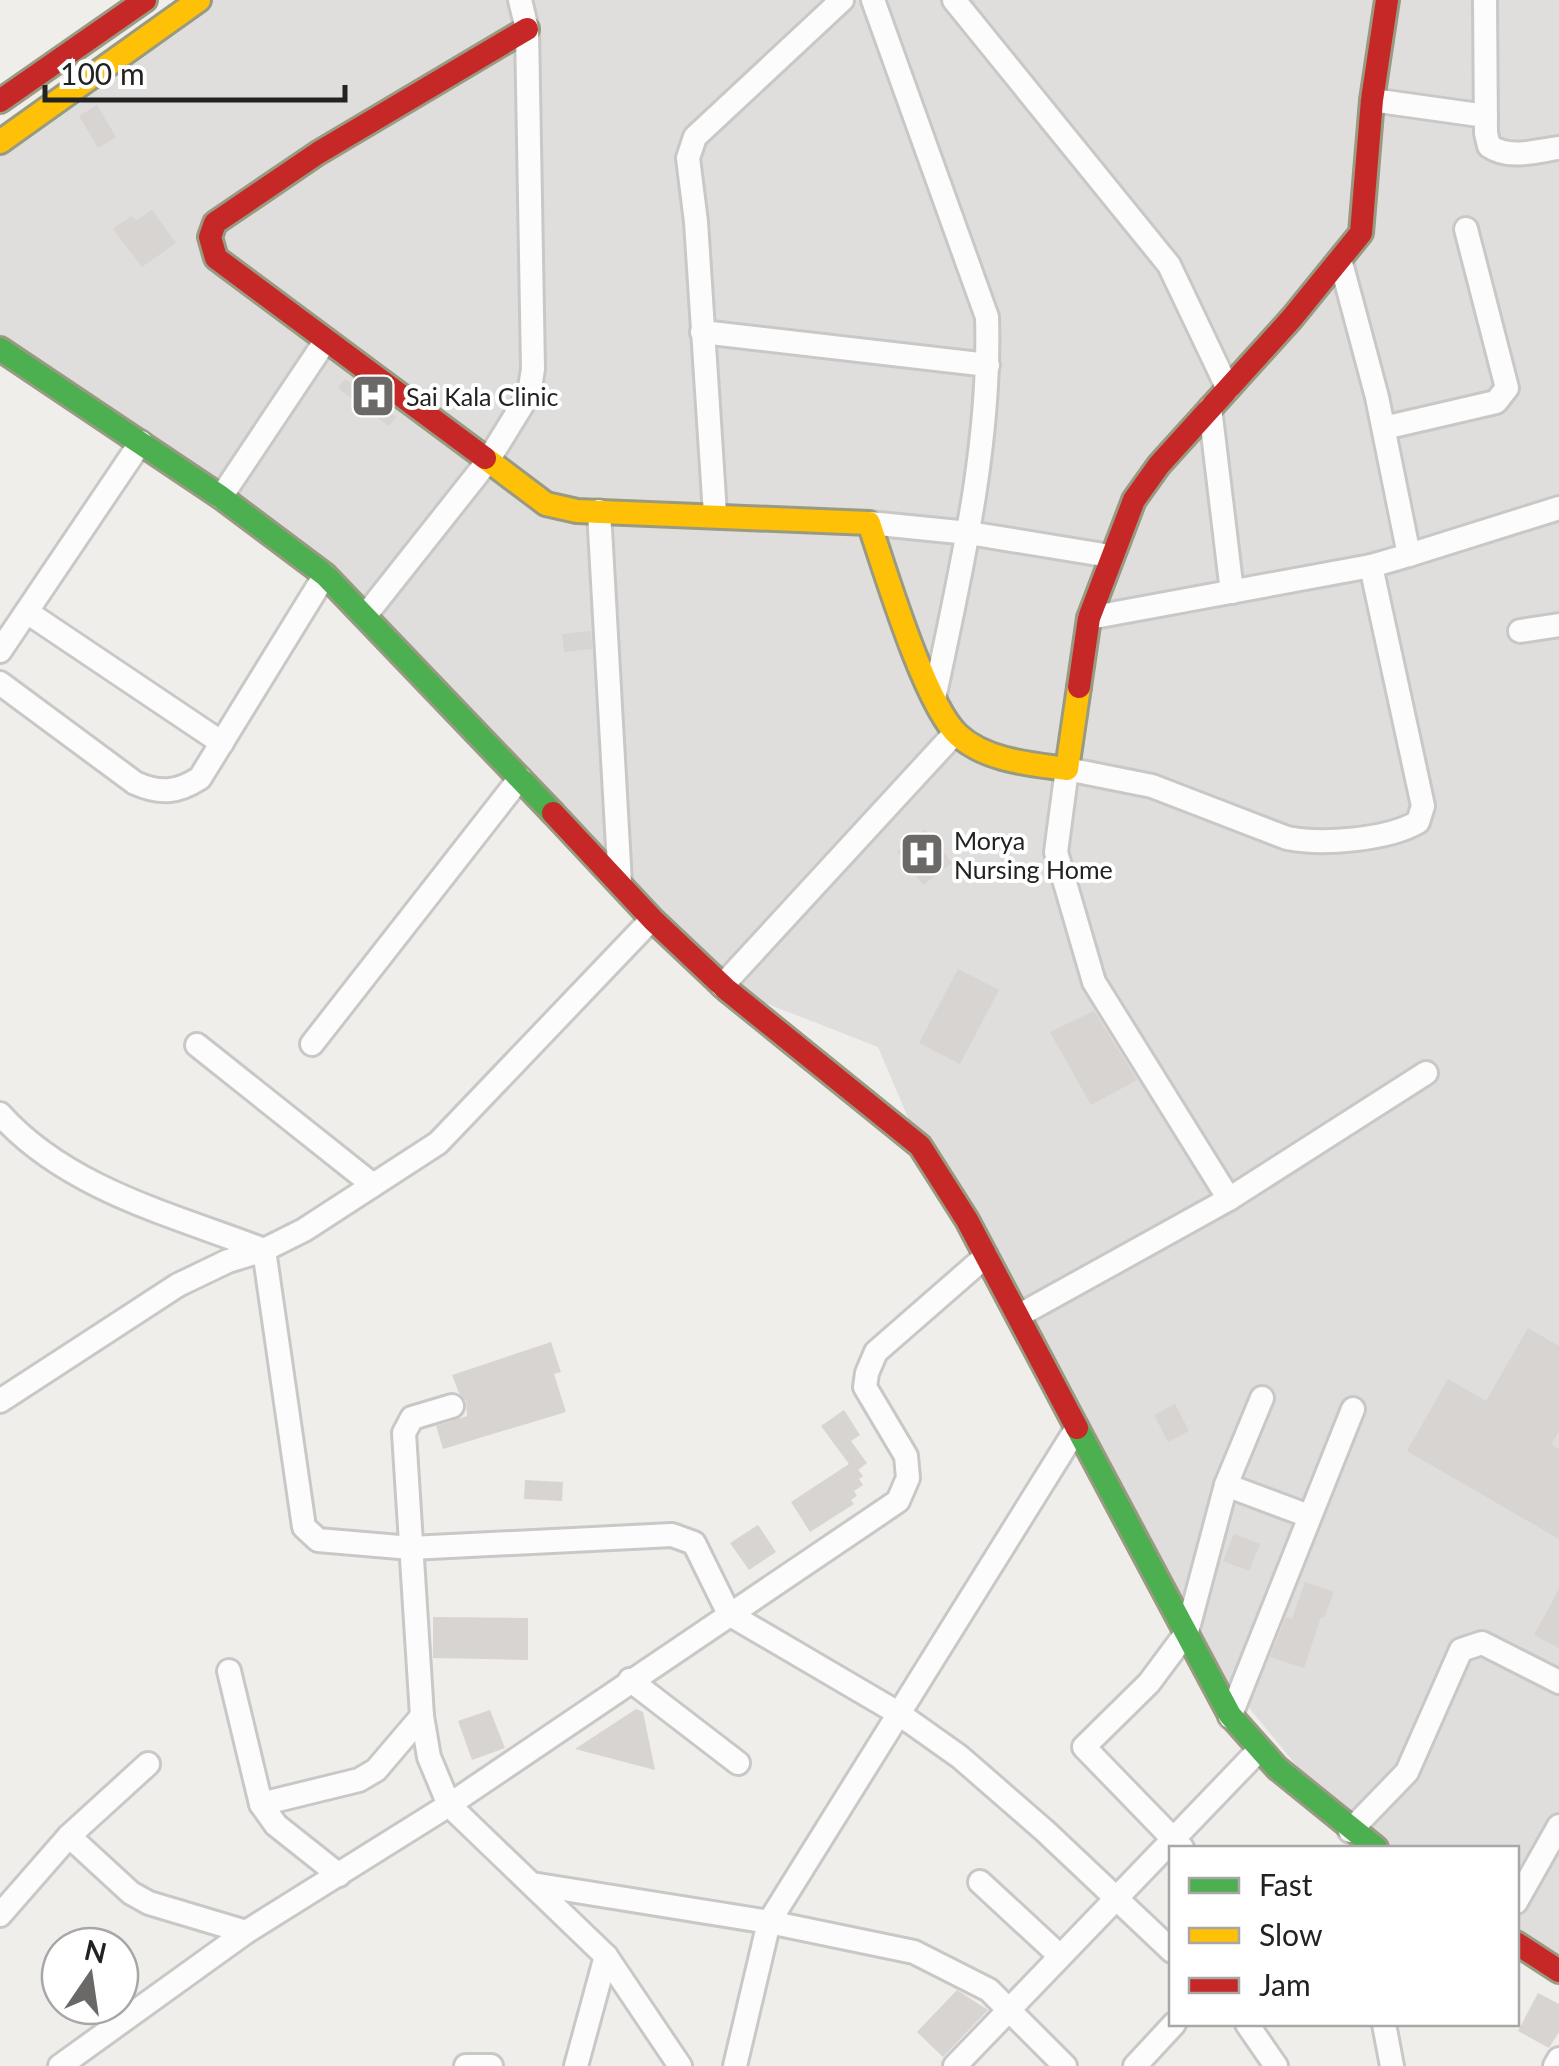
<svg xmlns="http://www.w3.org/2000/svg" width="1559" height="2066" font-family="Lato,sans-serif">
<rect width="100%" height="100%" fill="#f0eeeb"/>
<path fill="#dfdedc" d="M179,0H1559V1971L1517,1942L1516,1848H1376L1350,1831L1187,1632L920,1146L878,1047L722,986L365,616L0,344V139Z"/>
<g fill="#d7d4d2">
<path d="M97,105L116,137L98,148L79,116Z"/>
<path d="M152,210L176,243L142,267L113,229L131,216L137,220Z"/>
<path d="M345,379L396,417L389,426L338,388Z"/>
<path d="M591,631L592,649L564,652L562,634Z"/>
<path d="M925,829L952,863L923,885L897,851Z"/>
<path d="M958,969L999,990L960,1064L919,1043Z"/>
<path d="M1094,1011L1137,1080L1091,1105L1050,1032Z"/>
<path d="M1528,1328L1559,1346V1431L1551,1445L1559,1449V1539L1407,1451L1448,1379L1486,1401Z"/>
<path d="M551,1342L561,1372L554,1374L566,1412L443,1449L436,1426L467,1416L466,1401L459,1393L452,1375Z"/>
<path d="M1175,1404L1189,1431L1168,1442L1154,1415Z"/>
<path d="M844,1410L860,1435L851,1441L867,1463L858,1470L863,1476L859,1479L863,1485L854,1491L857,1496L851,1500L854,1504L810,1532L791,1502L849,1464L821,1426Z"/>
<path d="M525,1480L563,1482L562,1501L524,1499Z"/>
<path d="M758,1525L776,1552L749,1570L730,1543Z"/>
<path d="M1234,1534L1260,1544L1249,1571L1223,1561Z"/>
<path d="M1305,1582L1334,1592L1324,1618L1321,1617L1304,1668L1270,1657L1286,1617L1292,1619Z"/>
<path d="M1559,1589V1648L1534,1635Z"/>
<path d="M433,1617L528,1618V1660L433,1658Z"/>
<path d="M636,1709L643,1712L655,1770L575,1749Z"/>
<path d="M490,1710L505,1748L472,1760L458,1721Z"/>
<path d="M957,1990L988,2010L943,2057L917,2032Z"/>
<path d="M1538,1993L1559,2004V2032L1549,2048L1518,2031Z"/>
</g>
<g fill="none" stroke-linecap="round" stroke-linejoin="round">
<defs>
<g id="street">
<path d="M873,0L987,317C991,444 961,570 935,694"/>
<path d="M954,0L1169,265L1228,389"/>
<path d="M1485,0L1486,133L1489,146C1510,160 1535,151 1559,148"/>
<path d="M1372,100L1486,116"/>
<path d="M702,332L988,365"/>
<path d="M1210,408L1232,592"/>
<path d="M1384,428L1496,402L1507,388L1466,229"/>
<path d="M221,497L326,340"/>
<path d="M599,511L620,883"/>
<path d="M715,514L696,222L688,158L695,137L842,0"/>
<path d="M869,523L969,533L1110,556"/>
<path d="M1409,555L1559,508"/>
<path d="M27,612L222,743"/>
<path d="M365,616L487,462L529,394L533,369L527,29L520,0"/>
<path d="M1089,618L1371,566"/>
<path d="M1520,631L1559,625"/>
<path d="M0,651L141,442"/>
<path d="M0,683L135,783C160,794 177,793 200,778L325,575"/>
<path d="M722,986L955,733"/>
<path d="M312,1044L520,778"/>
<path d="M197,1045L373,1185"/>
<path d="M0,1114C67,1189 173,1215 264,1250L304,1527L318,1540L411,1548L672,1535L694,1543L729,1614L898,1713L960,1757L1045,1831L1172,1951"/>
<path d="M1229,1199L1094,982L1056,852L1067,769L1152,786L1287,838C1322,845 1387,840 1418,822L1423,806L1371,566L1409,555L1377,397L1340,259"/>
<path d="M1018,1316L1229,1199L1426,1073"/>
<path d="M0,1401L178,1285L228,1261L264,1250L304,1230L438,1143L651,920"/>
<path d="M452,1406L412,1418L404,1433L422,1716L429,1757L449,1805L606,1956L680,2066"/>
<path d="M1226,1485L1309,1516"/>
<path d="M229,1671L261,1804L276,1825L339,1875"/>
<path d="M630,1680L738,1763"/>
<path d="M1230,1717L1353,1409"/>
<path d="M261,1804L359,1780L376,1770L422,1716"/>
<path d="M1350,1831L1407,1772L1461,1650L1482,1643L1559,1682"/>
<path d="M69,1836L131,1893L149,1903L246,1932"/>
<path d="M1182,1848L1084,1747L1149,1683L1187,1632L1226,1485L1262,1398"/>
<path d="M980,1882L1060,1956"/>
<path d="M532,1884L769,1922L914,1952L989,1990L1065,2066"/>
<path d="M1516,1902L1559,1826"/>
<path d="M0,1915L69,1836L148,1764"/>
<path d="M1247,2024L1276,2066"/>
<path d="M1384,2024L1392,2066"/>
<path d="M60,2066L246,1932L449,1805L898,1501L908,1478L906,1456L865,1387L867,1373L876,1352L986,1256"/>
<path d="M466,2066H491"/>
<path d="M576,2066L606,1956"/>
<path d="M735,2066L769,1922L1075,1431"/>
<path d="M955,2066L1259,1750"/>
<path d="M1135,2066L1174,2024"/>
<path d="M1555,2066L1559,2059"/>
</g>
<g id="fast">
<path d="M0,349L221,497L325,575L553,813"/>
<path d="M1077,1428L1230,1715L1277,1768L1376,1848"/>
</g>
<g id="slow">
<path d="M0,142L199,0"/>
<path d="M485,458L546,504L577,511L869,523C885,570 925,705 958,735C986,761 1031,764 1067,769L1079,687"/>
</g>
<g id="jam">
<path d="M0,101L145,0"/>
<path d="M485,458L216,258L210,237L215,223L318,153L527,29"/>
<path d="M1079,687L1089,618L1134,500L1159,465L1292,318L1361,233L1372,100L1387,0"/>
<path d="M553,813L653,920L726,989L920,1146L967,1220L1077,1428"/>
<path d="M1516,1943L1559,1971"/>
</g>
</defs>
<use href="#street" stroke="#c9c8c7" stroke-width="28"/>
<use href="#fast" stroke="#999a82" stroke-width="28"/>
<use href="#slow" stroke="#999a82" stroke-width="28"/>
<use href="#jam" stroke="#999a82" stroke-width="28"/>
<use href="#street" stroke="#fdfcfc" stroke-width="22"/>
<use href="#fast" stroke="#4caf50" stroke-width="22"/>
<use href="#slow" stroke="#ffc107" stroke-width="22"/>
<use href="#jam" stroke="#c62828" stroke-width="22"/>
</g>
<defs>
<symbol id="hospital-square" viewBox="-11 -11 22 22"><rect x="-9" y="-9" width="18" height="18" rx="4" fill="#6a6968" stroke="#fff"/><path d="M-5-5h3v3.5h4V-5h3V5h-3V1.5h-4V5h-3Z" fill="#fff"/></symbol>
</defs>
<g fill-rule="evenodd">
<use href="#hospital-square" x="348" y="371" width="50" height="50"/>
<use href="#hospital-square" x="897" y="829" width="50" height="50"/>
</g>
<g text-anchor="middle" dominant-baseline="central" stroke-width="8" stroke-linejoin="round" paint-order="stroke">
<g font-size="25" fill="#222" stroke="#fff" text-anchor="start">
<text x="406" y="396">Sai Kala Clinic</text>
<text x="954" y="840">Morya<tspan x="954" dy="29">Nursing Home</tspan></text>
</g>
</g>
<rect x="1169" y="1846" width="350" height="180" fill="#ffffff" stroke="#a7a7a7" stroke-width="2.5"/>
<rect x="1189" y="1878" width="50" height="15" fill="#4caf50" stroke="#a7a7a7" stroke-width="2.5"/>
<text x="1259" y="1896" font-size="30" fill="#222222">Fast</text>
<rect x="1189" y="1928" width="50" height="15" fill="#ffc107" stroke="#a7a7a7" stroke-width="2.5"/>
<text x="1259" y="1946" font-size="30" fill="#222222">Slow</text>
<rect x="1189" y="1978" width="50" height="15" fill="#c62828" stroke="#a7a7a7" stroke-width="2.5"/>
<text x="1259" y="1996" font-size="30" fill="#222222">Jam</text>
<g transform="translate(90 1976) rotate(13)"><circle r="48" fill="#ffffff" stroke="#a7a7a7" stroke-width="2.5"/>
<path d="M0-8L18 38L0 25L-18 38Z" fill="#6a6968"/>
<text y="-15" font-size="28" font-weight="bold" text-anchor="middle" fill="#222222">N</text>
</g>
<path d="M45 85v15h300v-15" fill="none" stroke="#222222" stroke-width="5"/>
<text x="60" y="85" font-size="30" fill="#222222" stroke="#ffffff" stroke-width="8" paint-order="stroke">100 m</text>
</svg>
